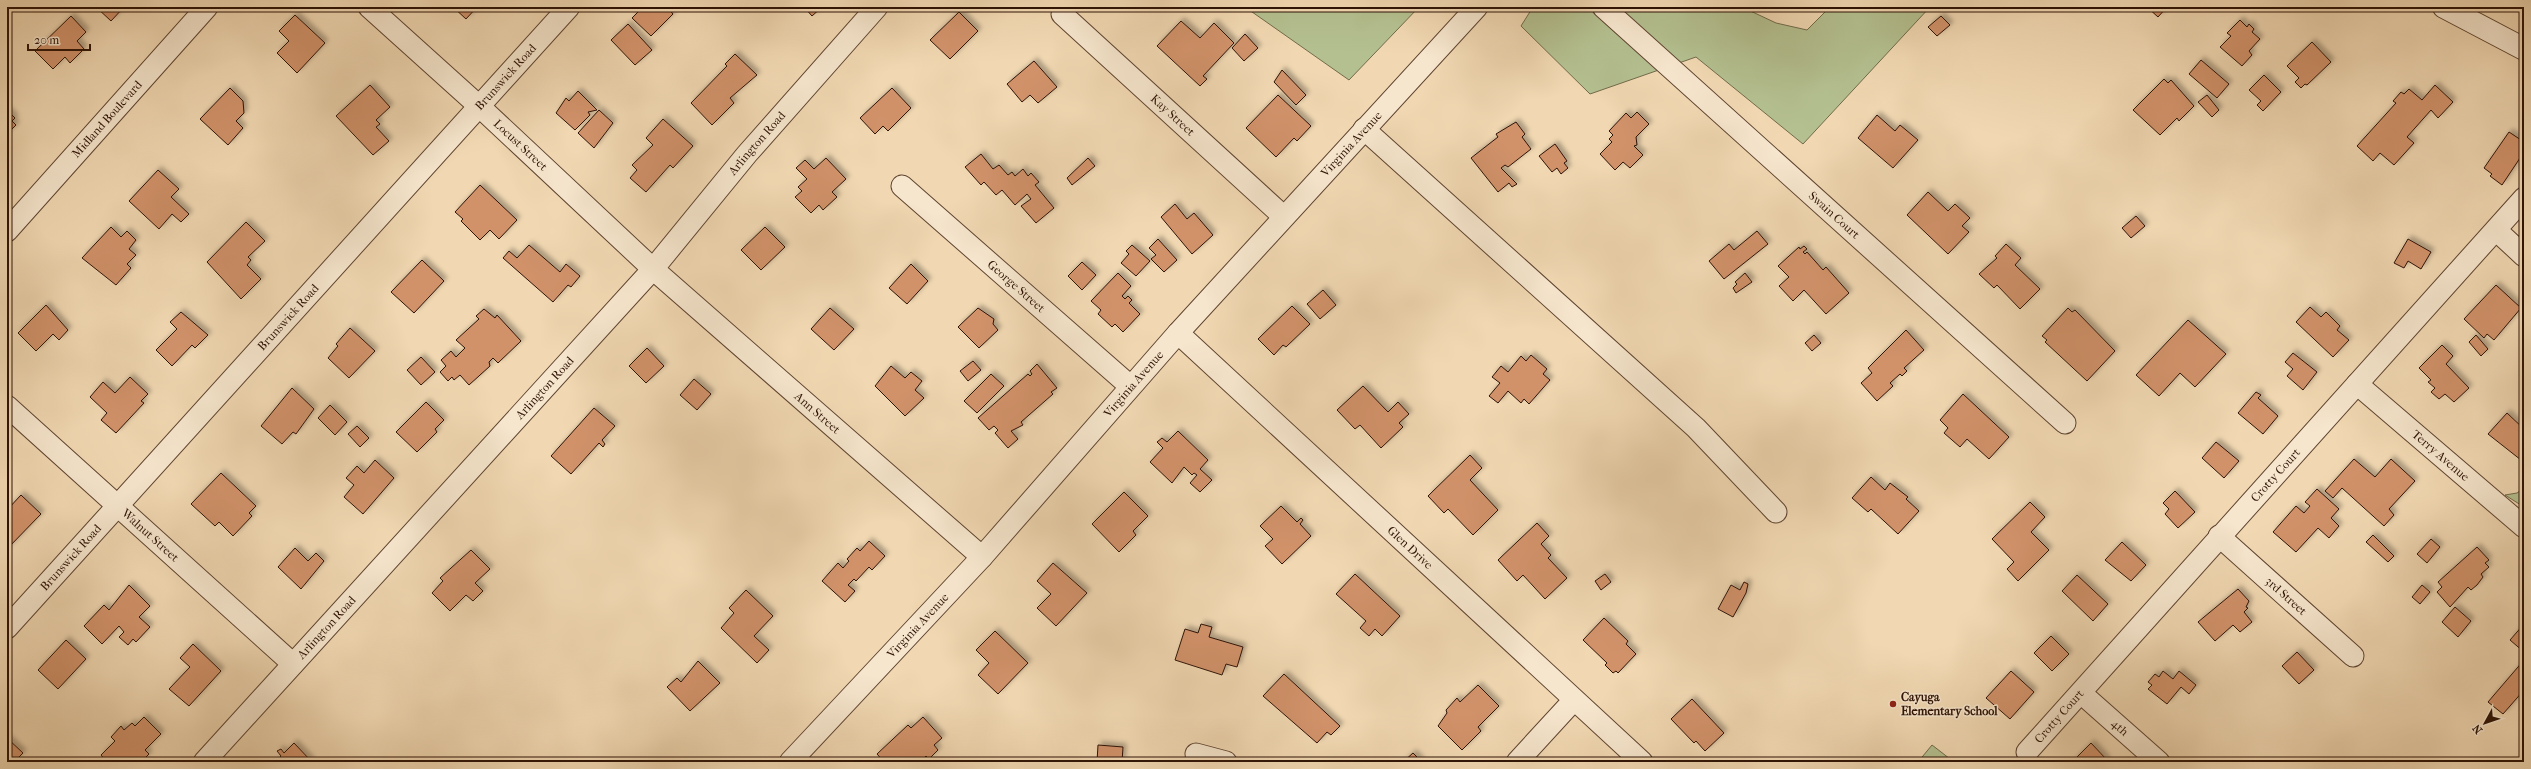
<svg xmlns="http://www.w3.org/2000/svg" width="2531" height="769" font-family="'IM FELL French Canon',serif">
<defs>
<filter id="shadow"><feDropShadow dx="3.5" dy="-3.5" stdDeviation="2" flood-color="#0004"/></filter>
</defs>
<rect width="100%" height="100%" fill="#f1d8b2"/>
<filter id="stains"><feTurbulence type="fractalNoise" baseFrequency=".005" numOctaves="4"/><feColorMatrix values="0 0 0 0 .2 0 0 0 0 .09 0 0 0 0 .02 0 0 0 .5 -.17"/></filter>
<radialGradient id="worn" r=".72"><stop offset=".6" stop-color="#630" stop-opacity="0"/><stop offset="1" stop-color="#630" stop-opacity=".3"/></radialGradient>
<g fill="#b4c090" stroke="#716a4b">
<path d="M1245,7H1419L1349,80Z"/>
<path d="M1533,7H1742L1776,23L1807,30L1830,7H1930L1803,144L1696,57L1590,94L1521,26Z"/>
<path d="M2524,488V507L2505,495L2517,493Z"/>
<path d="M1932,745L1954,762H1918Z"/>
</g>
<g fill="#d1926b" stroke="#2e1306" filter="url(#shadow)">
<path d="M96,7H124L111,21Z"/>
<path d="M453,7H477L466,19Z"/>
<path d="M638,7H667L673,14L651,36L632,18L639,11L637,9Z"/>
<path d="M804,7H822L812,16Z"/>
<path d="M2147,7H2167L2158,17Z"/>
<path d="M959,12L978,31L950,59L930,40Z"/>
<path d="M295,15L325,43L297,73L277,53L289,41L279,31Z"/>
<path d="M71,16L86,32L77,41L84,49L70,63L65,57L53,69L35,51Z"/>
<path d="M1941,16L1950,25L1937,36L1928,27Z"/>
<path d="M2240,20L2247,27L2249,24L2254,29L2252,32L2260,39L2249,51L2252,55L2242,66L2220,47L2231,36L2227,33Z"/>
<path d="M1181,21L1200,38L1214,23L1234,43L1203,76L1207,79L1200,86L1157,46Z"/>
<path d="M628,24L652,50L635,65L611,40Z"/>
<path d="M1245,34L1258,48L1244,61L1232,48Z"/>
<path d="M2312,42L2331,62L2307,85L2305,84L2301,88L2295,82L2299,78L2287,66Z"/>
<path d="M735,54L757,75L730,98L734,103L712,125L691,103L727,66L725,64Z"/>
<path d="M2201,60L2229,84L2217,98L2189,74Z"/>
<path d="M1034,61L1057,87L1038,103L1030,95L1022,102L1007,84Z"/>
<path d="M1282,70L1306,95L1296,105L1274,82Z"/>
<path d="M2264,75L2281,92L2263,111L2257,105L2261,101L2249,90Z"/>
<path d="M2164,79L2168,83L2171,80L2194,106L2179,121L2177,118L2160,135L2133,110Z"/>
<path d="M370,85L390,107L376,120L380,124L376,127L389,141L373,155L336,116Z"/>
<path d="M2435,85L2453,102L2438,118L2431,110L2407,137L2414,143L2394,165L2380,153L2373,161L2357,146L2396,103L2393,101L2401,92L2404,94L2409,89L2422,100Z"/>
<path d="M230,88L243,101L244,113L236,121L243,128L228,145L200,119Z"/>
<path d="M892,88L911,108L888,131L883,126L875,134L860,118Z"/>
<path d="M578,91L597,110L588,112L590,115L575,130L556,113L566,98L569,101Z"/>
<path d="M1278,95L1311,126L1297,141L1294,138L1276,157L1246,128Z"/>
<path d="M2207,95L2219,110L2212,117L2198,102Z"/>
<path d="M7,110L15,118L12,121L16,125L7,134Z"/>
<path d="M599,110L613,123L594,148L578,133Z"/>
<path d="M1637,112L1649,124L1636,137L1637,145L1634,146L1643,155L1630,168L1623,162L1615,170L1600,154L1612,142L1609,139L1613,135L1609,131L1626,113L1631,118Z"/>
<path d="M1877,115L1895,131L1900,125L1918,140L1893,168L1858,138Z"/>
<path d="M663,119L693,146L673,168L670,165L646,192L630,178L637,170L632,165L653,145L646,138Z"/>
<path d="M1516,122L1525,134L1522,137L1531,149L1508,167L1505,165L1501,168L1517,184L1512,187L1509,183L1498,192L1471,158L1498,137L1496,134Z"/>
<path d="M2509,132L2524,142V152L2502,185L2490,176L2492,174L2484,168Z"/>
<path d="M1555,144L1567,161L1564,163L1568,168L1561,174L1557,168L1552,172L1539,156Z"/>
<path d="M981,154L993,169L999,165L1008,175L1012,172L1015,176L1023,169L1028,176L1031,173L1039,182L1035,185L1054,208L1036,223L1021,206L1031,199L1027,194L1015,205L1002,190L996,195L984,182L981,185L965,167Z"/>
<path d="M826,158L846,179L832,192L837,197L823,210L819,205L811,213L795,197L802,191L798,187L807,179L796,168L805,160L814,169Z"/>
<path d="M1088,158L1095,166L1072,185L1067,178Z"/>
<path d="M158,170L179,189L171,197L189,214L181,222L172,214L159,229L129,201Z"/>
<path d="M480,185L517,220L499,239L490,230L480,240L461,221L463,219L455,212Z"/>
<path d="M1928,192L1948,211L1955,204L1970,218L1962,226L1969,232L1948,254L1907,215Z"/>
<path d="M1175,204L1187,219L1194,213L1213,235L1192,254L1161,217Z"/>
<path d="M2136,216L2145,226L2131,238L2122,228Z"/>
<path d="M246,222L265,241L248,257L251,260L247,265L261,279L241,299L207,262Z"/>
<path d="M111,227L121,237L127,231L136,240L129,249L136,255L127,264L131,268L116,285L82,258Z"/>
<path d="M765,227L785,247L761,270L741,250Z"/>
<path d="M1757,231L1768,244L1724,279L1709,261L1729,244L1734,250Z"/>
<path d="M1158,239L1177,260L1164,272L1151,259L1156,255L1149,248Z"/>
<path d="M2408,239L2431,252L2421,269L2408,261L2404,268L2394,263Z"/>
<path d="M2006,244L2021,258L2015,265L2040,289L2020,309L1997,285L1994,288L1979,274L1997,258L1995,256Z"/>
<path d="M529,245L560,272L566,264L580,276L571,287L568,285L553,302L503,258L509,251L517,258Z"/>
<path d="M1132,245L1150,261L1136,276L1121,263L1129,254L1126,251Z"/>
<path d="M1804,246L1807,249L1803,252L1805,254L1807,252L1823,270L1826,267L1849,293L1826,314L1804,290L1793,301L1779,286L1789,277L1778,266L1799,247L1800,249Z"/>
<path d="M422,260L444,281L414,313L391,292Z"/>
<path d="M1082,262L1096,275L1082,290L1068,276Z"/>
<path d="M911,264L928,281L907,304L889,288Z"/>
<path d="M1118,273L1131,286L1122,296L1125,299L1128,296L1132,300L1129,303L1140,314L1123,332L1115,324L1112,327L1098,314L1101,310L1091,301Z"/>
<path d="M1745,273L1752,282L1736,293L1733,288L1737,284L1735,282Z"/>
<path d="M2496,285L2521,308L2494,340L2487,334L2484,338L2464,319Z"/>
<path d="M1323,290L1336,305L1320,319L1307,304Z"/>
<path d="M46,305L68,330L59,340L53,334L36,351L18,333Z"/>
<path d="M1292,306L1310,324L1286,347L1283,345L1274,355L1258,339Z"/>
<path d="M2310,307L2321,317L2326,312L2340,326L2337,330L2349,340L2333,357L2296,322Z"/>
<path d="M830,308L854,329L834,350L811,329Z"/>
<path d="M978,308L994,319L993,324L998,330L979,348L958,327Z"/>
<path d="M2068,308L2072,312L2075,310L2115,351L2087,381L2045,342L2047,340L2042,336Z"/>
<path d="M484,309L495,318L497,315L521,341L498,363L493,358L489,362L490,366L469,385L460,375L454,380L452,377L448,381L440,372L446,366L441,360L451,351L456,357L465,348L456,340L479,319L476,316Z"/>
<path d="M181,312L208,335L195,348L192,345L172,366L156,350L177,329L170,322Z"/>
<path d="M2188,320L2226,354L2195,387L2180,373L2159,396L2136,375Z"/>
<path d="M350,328L375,351L349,378L328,358L338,346L336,344Z"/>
<path d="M1906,330L1924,350L1904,368L1907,371L1902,376L1900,374L1890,383L1893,386L1877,401L1861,383L1872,373L1868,368Z"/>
<path d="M1814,335L1821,343L1812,351L1805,343Z"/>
<path d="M2476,335L2488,349L2481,356L2469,342Z"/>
<path d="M2442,345L2453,356L2446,364L2469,388L2454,402L2445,394L2439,399L2431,392L2435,388L2428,382L2431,380L2419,368Z"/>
<path d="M647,348L664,366L646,383L629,366Z"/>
<path d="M2293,353L2317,372L2303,390L2287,376L2293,369L2285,362Z"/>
<path d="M1531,355L1547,369L1543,374L1550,380L1529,404L1524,399L1521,403L1508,391L1498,403L1489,396L1500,383L1492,377L1501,366L1508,372L1521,356L1526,361Z"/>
<path d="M421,357L435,372L421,385L407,370Z"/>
<path d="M973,361L981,370L968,381L960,371Z"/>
<path d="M1037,364L1057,388L1051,392L1053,394L1021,422L1023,425L1011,431L1018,439L1008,448L995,433L998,430L994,426L989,430L978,418L1028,374L1030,376L1032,374L1030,371Z"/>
<path d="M891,366L905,378L911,372L922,381L915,390L924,398L905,416L875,386Z"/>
<path d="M991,374L1004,386L977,413L964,401Z"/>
<path d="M130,377L148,394L141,401L144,403L116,433L101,420L107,413L90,397L103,382L115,393Z"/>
<path d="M694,379L711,394L697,410L680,395Z"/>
<path d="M1363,386L1388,412L1398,402L1409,414L1399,423L1403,427L1381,448L1360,425L1355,429L1337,410Z"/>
<path d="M292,388L314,409L296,434L293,432L282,444L261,426Z"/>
<path d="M2256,392L2261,395L2258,398L2278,416L2263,434L2238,413Z"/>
<path d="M1963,394L2009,437L1989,459L1967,439L1960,447L1944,433L1948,428L1940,420Z"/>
<path d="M426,402L444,420L435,429L437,432L417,452L396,432Z"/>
<path d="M330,405L347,422L335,435L318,418Z"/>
<path d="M594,408L615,426L602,440L605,444L603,447L599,443L571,474L551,456Z"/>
<path d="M2507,413L2524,429V456L2521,460L2488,434Z"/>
<path d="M357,426L369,438L360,447L348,434Z"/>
<path d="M1178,431L1208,460L1200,469L1212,480L1200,492L1190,483L1197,475L1194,473L1192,475L1184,467L1172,483L1150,462L1163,448L1157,442L1162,438L1167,442Z"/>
<path d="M2216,442L2239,461L2224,478L2202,458Z"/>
<path d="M1470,455L1482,468L1470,480L1498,510L1473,535L1448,509L1444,513L1428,496Z"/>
<path d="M2354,459L2375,477L2391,459L2415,481L2389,509L2394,515L2384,526L2342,488L2333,498L2325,491Z"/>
<path d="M375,460L394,478L363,514L344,497L354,485L346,478L357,466L364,473Z"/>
<path d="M221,473L256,506L249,513L252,516L233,536L219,522L215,526L191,504Z"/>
<path d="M1871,477L1885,490L1890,483L1908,497L1906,499L1919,511L1898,534L1871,509L1868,512L1852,498Z"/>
<path d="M2317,489L2339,509L2331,518L2339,526L2329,538L2318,528L2296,552L2273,532L2296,506L2304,513L2310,506L2305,502Z"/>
<path d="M2175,491L2195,512L2178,528L2165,514L2169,509L2163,503Z"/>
<path d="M1124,492L1148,516L1133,531L1136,535L1119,552L1092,524Z"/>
<path d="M21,495L41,514L7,549V510Z"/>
<path d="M2030,502L2045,517L2031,532L2049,550L2018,581L2007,569L2014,562L1992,539Z"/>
<path d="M1281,506L1297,522L1301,518L1303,520L1300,524L1311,536L1282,564L1265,546L1273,539L1260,526Z"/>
<path d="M1537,523L1549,536L1541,544L1551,555L1548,558L1567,578L1545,599L1523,575L1517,581L1498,560Z"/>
<path d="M2373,535L2394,556L2388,562L2366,542Z"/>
<path d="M2431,539L2440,547L2427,563L2417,554Z"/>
<path d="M869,541L885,556L872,570L869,567L856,581L854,579L848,585L855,591L845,602L822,581L838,563L843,568L849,561L847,559L857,548L860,551Z"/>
<path d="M2122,542L2146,565L2131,581L2105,560Z"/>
<path d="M2477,547L2489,560L2485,563L2489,567L2481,574L2483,577L2477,585L2471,590L2468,587L2450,607L2437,592L2442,587L2438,582Z"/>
<path d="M295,548L308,561L316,553L324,561L301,589L278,567Z"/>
<path d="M471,550L490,569L475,583L483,591L473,601L466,595L450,611L432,593L443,581L440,578Z"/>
<path d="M1053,563L1087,593L1056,626L1037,608L1051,594L1037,581Z"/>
<path d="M1355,574L1400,616L1382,636L1375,629L1369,636L1360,628L1366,621L1336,594Z"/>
<path d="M1605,574L1611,582L1601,590L1595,581Z"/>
<path d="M2077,575L2108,604L2093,621L2062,591Z"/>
<path d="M1744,582L1748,584L1746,593L1733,617L1718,609L1731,585L1740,590Z"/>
<path d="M129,585L150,606L139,617L150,627L136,642L133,639L128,645L119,637L124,632L119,626L102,644L84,626L104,605L109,610Z"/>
<path d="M2422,585L2430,592L2420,604L2412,597Z"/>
<path d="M2238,589L2249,601L2246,607L2248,608L2244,612L2252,622L2240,632L2233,625L2215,641L2198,622Z"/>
<path d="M746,590L773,616L754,636L769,650L757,663L721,628L734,613L729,608Z"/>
<path d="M2455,607L2471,621L2458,637L2442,622Z"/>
<path d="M1604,618L1628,641L1626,644L1636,654L1618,673L1616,671L1613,673L1605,665L1607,663L1583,640Z"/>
<path d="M1201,624L1212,627L1209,637L1243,647L1237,667L1226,664L1222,675L1175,660L1185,629L1198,633Z"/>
<path d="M2524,624V652L2510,640Z"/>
<path d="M995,631L1028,663L998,694L978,675L989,663L976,650Z"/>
<path d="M2051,636L2069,654L2052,671L2034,653Z"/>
<path d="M66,640L86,659L58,689L38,670Z"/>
<path d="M193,644L221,671L189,706L169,689L190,667L180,658Z"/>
<path d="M2297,652L2314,670L2299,684L2282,666Z"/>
<path d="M2524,660V690L2503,714L2488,702Z"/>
<path d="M698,661L720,683L690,711L667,687L677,678L681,682Z"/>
<path d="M2011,671L2034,692L2010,719L1986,698Z"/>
<path d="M2163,671L2173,679L2179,671L2196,685L2189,694L2181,687L2167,704L2148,689L2152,685L2148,682L2155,674L2159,677Z"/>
<path d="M1284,674L1340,726L1331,735L1327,732L1317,743L1263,696Z"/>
<path d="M1478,685L1499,706L1478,727L1481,731L1462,750L1438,726L1447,713L1446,710L1457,698L1460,702Z"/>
<path d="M1692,699L1724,733L1705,751L1696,741L1694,743L1671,719Z"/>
<path d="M144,717L161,734L145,750L149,754L141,762L136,758L133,762H103L105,760L101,755L115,741L111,737L121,726L124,730L132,723L135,726Z"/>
<path d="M923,717L942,738L934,745L938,750L929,759L926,756L920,762H884L877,754L908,725L911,728Z"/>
<path d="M7,738L23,753L15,761L8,755L7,757Z"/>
<path d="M294,743L312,762H275L281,756L277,751L281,749L284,753Z"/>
<path d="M2091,743L2107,760L2105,762H2072Z"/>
<path d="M1098,745L1123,747L1122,762H1097Z"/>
<path d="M1413,753L1422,762H1403Z"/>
</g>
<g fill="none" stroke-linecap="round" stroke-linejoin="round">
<defs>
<g id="minor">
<path id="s1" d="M369,7L480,107L653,269L982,557"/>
<path id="s2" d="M1603,7L2065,423"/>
<path id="s3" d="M1062,14L1283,216"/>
<path d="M1364,129L1696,428L1776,512"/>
<path id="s4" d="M902,186L1130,386"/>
<path d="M2496,230L2524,256"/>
<path id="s5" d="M7,231L207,7"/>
<path id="s6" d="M1178,333L1642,762"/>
<path id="s7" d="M2357,384L2524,527"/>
<path id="s8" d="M7,406L293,664"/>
<path id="s9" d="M2219,536L2353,656"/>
<path id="s10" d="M7,628L569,7"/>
<path id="s11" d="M2081,693L2159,762"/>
<path id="s12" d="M2027,752L2524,198"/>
<path d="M1196,754L1226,762"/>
<path id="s13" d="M204,762L653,269L747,154L877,7"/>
<path id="s14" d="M790,762L982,557L1178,333L1477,7"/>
<path d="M1517,762L1573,701"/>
</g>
<path id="tertiary" d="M2444,7L2524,49"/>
</defs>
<use href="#minor" stroke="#5f4431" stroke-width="23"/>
<use href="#tertiary" stroke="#5f4431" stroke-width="24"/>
<use href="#minor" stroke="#f6e6cd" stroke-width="21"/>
<use href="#tertiary" stroke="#f6e6cd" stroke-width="22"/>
</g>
<circle fill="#8f2418" stroke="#f6e6cd" stroke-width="1.5" cx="1893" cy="704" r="4"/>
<g text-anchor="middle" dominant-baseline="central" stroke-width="3" stroke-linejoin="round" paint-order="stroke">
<g font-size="12" fill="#2e1306" stroke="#f6e6cd">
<text stroke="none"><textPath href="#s10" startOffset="743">Brunswick Road</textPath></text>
<text stroke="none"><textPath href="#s3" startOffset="150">Kay Street</textPath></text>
<text stroke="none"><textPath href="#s5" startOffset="150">Midland Boulevard</textPath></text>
<text stroke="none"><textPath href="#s13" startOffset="830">Arlington Road</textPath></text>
<text stroke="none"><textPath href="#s14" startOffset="835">Virginia Avenue</textPath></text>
<text stroke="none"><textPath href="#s1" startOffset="205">Locust Street</textPath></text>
<text stroke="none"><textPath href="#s2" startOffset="311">Swain Court</textPath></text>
<text stroke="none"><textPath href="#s4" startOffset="152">George Street</textPath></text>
<text stroke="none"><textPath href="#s10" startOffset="419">Brunswick Road</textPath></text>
<text stroke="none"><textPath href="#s14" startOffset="511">Virginia Avenue</textPath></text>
<text stroke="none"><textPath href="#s13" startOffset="506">Arlington Road</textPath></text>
<text stroke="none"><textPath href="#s1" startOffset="605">Ann Street</textPath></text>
<text stroke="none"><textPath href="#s7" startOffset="110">Terry Avenue</textPath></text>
<text stroke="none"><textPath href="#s12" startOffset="372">Crotty Court</textPath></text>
<text stroke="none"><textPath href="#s8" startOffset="193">Walnut Street</textPath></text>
<text stroke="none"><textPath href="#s6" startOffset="316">Glen Drive</textPath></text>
<text stroke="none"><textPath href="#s10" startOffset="95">Brunswick Road</textPath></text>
<text stroke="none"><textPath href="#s9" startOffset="90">3rd Street</textPath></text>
<text stroke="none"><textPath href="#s14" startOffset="187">Virginia Avenue</textPath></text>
<text stroke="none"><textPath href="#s13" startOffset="182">Arlington Road</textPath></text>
<text stroke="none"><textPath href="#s12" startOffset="48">Crotty Court</textPath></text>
<text stroke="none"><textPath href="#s11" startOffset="52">4th</textPath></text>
</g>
<g font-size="12" font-weight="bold" fill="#2e1306" stroke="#f6e6cd" text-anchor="start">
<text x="1901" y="697">Cayuga<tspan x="1901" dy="14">Elementary School</tspan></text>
</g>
</g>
<rect width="2531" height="769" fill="none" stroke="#f1d8b2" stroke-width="24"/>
<rect x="8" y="8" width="2515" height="753" fill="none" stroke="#2e1306" stroke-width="2"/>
<rect x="12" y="12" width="2507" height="745" fill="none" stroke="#2e1306"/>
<g transform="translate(2485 723) rotate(230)" stroke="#f6e6cd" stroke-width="3" paint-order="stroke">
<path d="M0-3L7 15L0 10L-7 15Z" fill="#2e1306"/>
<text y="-6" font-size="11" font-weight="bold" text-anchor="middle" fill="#2e1306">N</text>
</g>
<path d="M28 44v6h62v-6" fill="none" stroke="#2e1306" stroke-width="2"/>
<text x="34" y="44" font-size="12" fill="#2e1306" stroke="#f6e6cd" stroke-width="3" paint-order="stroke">20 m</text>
<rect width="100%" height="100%" filter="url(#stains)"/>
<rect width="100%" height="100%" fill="url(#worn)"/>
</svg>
